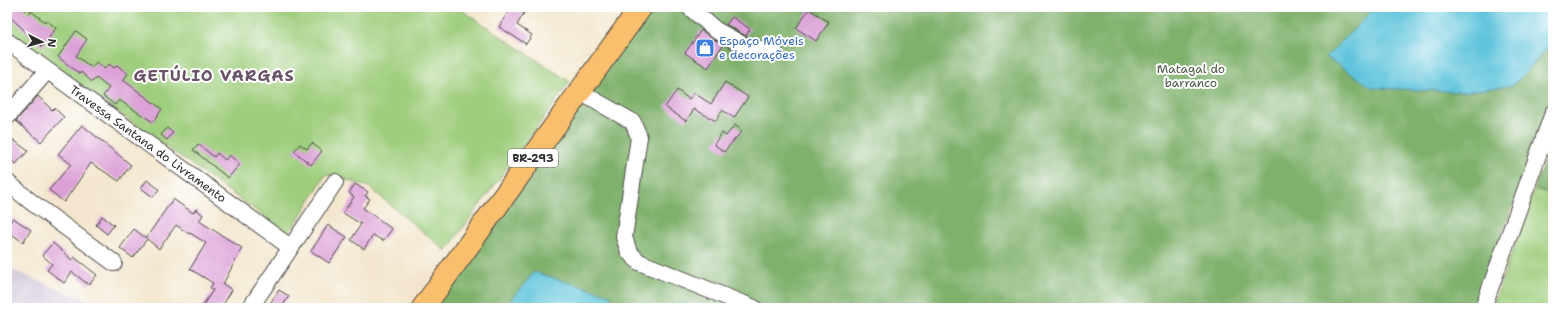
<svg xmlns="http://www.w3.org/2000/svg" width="1560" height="315" font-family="'Shantell Sans',sans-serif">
<rect width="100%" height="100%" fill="#fff"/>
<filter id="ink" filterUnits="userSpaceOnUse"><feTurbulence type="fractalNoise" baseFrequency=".025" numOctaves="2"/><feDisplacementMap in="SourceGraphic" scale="8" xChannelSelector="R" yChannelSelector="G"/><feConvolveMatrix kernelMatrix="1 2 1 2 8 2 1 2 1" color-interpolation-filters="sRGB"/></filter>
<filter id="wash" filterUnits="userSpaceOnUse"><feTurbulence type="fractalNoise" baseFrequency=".012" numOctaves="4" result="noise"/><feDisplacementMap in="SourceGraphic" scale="16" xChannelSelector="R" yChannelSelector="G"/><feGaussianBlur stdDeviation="0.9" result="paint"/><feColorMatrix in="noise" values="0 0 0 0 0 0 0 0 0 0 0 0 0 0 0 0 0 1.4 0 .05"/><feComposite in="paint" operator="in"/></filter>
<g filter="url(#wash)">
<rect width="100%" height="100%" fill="#f3e6cc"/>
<path fill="#cbbfd5" d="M7,268L106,308H7Z"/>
<g fill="#9fce7d" stroke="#657c54">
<path d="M7,7H457L570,82L446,251L369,187L326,174L289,234L7,33Z"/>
<path d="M1534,189L1553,194V308H1492Z"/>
</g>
<g fill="#7fb16c" stroke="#556e4c">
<path d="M649,7H1553V95L1476,308H433Z"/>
<path d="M1553,136V194L1534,189Z"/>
</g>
<g fill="#5ec4dc" stroke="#447884">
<path d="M1376,7H1553V31L1546,50L1514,85L1464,92L1373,88L1326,57Z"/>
<path d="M534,272L610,295L616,308H504Z"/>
</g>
<g id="blocks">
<g fill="#dca0d7">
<path d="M7,7H22L29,14L31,11L45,22L46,20L56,28L42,47L7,14Z"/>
<path d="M511,7H519L525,11L517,25L532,35L526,44L499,27Z"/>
<path d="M809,9L829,22L816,41L796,28Z"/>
<path d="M732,17L750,29L746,36L726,25Z"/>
<path d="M701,30L723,45L708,68L685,53Z"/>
<path d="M76,31L87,39L76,56L91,67L97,62L105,69L109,64L114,68L117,65L128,74L123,80L162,109L153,122L119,100L115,105L103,96L109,88L96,78L92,82L81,72L80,74L58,57Z"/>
<path d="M725,82L748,97L734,118L722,110L716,121L694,109L686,121L665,107L677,90L689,99L694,93L711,104Z"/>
<path d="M38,96L52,110L54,108L64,117L41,142L16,121Z"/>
<path d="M82,125L131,165L119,181L91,163L64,202L49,190L71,164L58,154Z"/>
<path d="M735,125L742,131L724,152L714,144L722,133L726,136Z"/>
<path d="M167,128L173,133L167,140L161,135Z"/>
<path d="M7,135L28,151L16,164L7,156Z"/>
<path d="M312,143L322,151L311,165L294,151L300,144L307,149Z"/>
<path d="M198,144L214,157L217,153L225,160L229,155L240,164L228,178L193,150Z"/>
<path d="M147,180L159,189L153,197L141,188Z"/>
<path d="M355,184L368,192L365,196L370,199L363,208L392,229L383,241L373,235L364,249L351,240L361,224L343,213L354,197L349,193Z"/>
<path d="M173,199L193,213L196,209L203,215L199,221L242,248L223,284L232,290L221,308H201L213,290L210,288L213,283L190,269L206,243L190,233L189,234L176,225L159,249L147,239L133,258L120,248L134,229L146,238Z"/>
<path d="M102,216L114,225L107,234L96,225Z"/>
<path d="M13,218L31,230L23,242L7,231V227Z"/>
<path d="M328,225L347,237L329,263L311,251Z"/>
<path d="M53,243L72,260L74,257L97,275L89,285L72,272L64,283L47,270L52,264L42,255Z"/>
<path d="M279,290L289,296L281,308H267Z"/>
</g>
</g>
</g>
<g filter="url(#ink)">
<use href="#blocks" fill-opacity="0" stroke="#494743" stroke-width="1"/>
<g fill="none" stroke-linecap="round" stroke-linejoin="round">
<defs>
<g id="minor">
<path d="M689,7L716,30L745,46L775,53"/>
<path d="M7,41L290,247"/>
<path d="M580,92L633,122L639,137L624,237L629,252L639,262L754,308"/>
<path d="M7,117L47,71"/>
<path d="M7,182L30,201L114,263"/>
<path d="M250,308L335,182"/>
<path d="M1483,308L1553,113"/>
</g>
<path id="highway" d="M423,308L641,7"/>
</defs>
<use href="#minor" stroke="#494743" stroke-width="18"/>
<use href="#highway" stroke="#494743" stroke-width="24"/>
<use href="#minor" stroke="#fff" stroke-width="16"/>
<use href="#highway" stroke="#f9bf6d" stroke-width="22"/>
</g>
</g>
<defs>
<symbol id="shop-square" viewBox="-11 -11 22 22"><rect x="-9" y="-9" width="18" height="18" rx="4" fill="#3f7fe0" stroke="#fff"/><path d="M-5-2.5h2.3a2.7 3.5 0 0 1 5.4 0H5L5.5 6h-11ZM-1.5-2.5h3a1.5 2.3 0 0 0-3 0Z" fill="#fff"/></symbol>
</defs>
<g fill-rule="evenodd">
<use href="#shop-square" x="694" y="37" width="22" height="22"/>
</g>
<g text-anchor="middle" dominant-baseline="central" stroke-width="4" stroke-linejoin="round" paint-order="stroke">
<rect fill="#fff" stroke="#6b6b6b" stroke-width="1" x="508" y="149" width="50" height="18" rx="3"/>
<g font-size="11" font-weight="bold" fill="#2b2b2b">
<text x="533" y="158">BR-293</text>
</g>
<g font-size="12" fill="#366cbe" stroke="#fff" text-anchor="start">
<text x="719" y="41">Espaço Móveis<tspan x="719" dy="14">e decorações</tspan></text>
</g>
<g font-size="12" fill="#4e5c44" stroke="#fff">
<text x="1191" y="69">Matagal do<tspan x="1191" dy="14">barranco</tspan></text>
</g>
<g font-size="12" fill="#2b2b2b" stroke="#fff">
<text transform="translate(148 144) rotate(36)">Travessa Santana do Livramento</text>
</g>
<g font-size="16" font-weight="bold" letter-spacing="1" fill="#695467" stroke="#fff">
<text x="214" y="75">GETÚLIO VARGAS</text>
</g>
</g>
<rect width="1560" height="315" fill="none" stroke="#fff" stroke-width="24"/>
<g transform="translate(42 42) rotate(96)" stroke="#ffffff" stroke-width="3" paint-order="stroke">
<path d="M0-3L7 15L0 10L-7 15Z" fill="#2b2b2b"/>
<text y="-6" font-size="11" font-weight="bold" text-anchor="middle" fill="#2b2b2b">N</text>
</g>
</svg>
